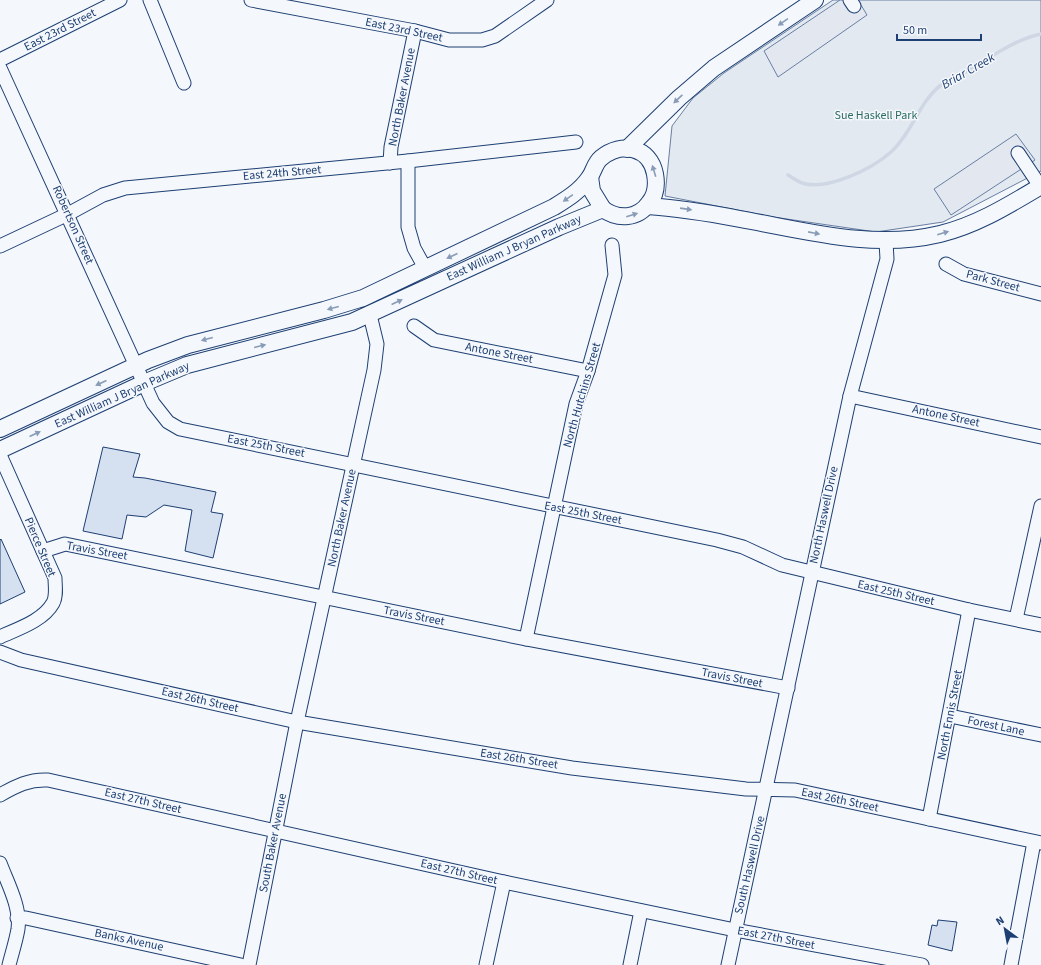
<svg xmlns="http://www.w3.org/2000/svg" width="1041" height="965" font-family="'Source Sans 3',sans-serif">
<rect width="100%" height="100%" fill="#f4f7fb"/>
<path fill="#e3e9f0" stroke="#687fa3" d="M833,0H1041V171L943,222L876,232L773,217L665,196L672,126L693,98L724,73Z"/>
<g fill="#e3e8f0" stroke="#687fa3">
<path d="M840,0H858L867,15L778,77L764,51Z"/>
<path d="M1016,134L1035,160L951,215L934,189Z"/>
</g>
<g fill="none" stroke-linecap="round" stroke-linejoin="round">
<path stroke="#cfd7e4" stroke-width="3.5" d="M788,175C793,178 797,181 802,183C827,191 872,169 891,152C912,133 919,102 941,85C947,80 954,79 960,75C986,61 1012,40 1041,34"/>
</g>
<g fill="#d5e0f0" stroke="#1d3f73">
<path d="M103,447L140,454L133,477L145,478L216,492L211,512L223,514L213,558L185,551L192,510L164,505L146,517L127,515L122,539L83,531Z"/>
<path d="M1,539L25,592L0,604V540Z"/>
<path d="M938,920L957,922L952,951L928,945L932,925L937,926Z"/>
</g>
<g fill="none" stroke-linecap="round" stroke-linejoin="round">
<defs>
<g id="minor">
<path d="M150,0L184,83"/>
<path d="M251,0L415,31L449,40H482L495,36L547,0"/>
<path d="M850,0L854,6"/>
<path d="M0,60L120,0"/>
<path d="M0,68L153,403L168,422L180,429L717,540L743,547L782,565L969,610L1041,625"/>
<path d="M1018,153L1040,186"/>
<path d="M408,161V227L414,248L425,268"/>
<path d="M390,163L391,147L415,31"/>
<path d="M0,246L68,214L103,195L125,188L408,161L576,142"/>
<path d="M946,264L964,274L1041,294"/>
<path d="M414,326L434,340L588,371"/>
<path d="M850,396L1041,437"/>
<path d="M0,455L55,578C55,586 57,596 53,603C43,621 17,629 0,637"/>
<path d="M43,551L65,544L526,639L788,688"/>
<path d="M1016,619L1041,506"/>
<path d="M526,639L576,404L588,371L615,275L612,245"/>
<path d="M0,652L21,660L297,722L572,768L746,789L795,790L1041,843"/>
<path d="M950,716L1041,735"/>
<path d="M0,795C16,786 29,779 48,780L504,882L735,930L922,965"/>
<path d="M929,819L969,610"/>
<path d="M0,863C7,882 21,907 18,929C16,941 12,953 9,965"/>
<path d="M17,918H26L241,965"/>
<path d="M249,965L297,722L374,370L377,344L370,315"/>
<path d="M486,965L504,882"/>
<path d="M630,965L641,911"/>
<path d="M728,965L850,396L887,259L886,242"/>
<path d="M1011,965L1034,842"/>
</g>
<g id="major">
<path d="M627,149L679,98L714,68L815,0"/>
<path d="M590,177L592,191L603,209"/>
<path d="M647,206C679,208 709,213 740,219C807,231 873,250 940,234C977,225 1009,205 1041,186"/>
<path d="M0,429L148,360L188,345L324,310L363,298L554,207C567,199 580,191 589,178C594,172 594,164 601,158C622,141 650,147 655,174C657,185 656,195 649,203C638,219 618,220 603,209L559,227L352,322L187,365L144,383L0,450"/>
</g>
</defs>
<use href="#minor" stroke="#1d3f73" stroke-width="15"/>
<use href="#major" stroke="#1d3f73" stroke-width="18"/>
<use href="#minor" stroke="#f4f7fb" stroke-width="13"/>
<use href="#major" stroke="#f4f7fb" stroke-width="16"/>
</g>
<defs><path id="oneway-solid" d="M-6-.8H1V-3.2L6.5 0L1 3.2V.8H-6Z"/></defs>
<g fill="#889bb7">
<use href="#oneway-solid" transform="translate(783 22) rotate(145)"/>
<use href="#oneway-solid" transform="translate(678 99) rotate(137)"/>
<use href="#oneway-solid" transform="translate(654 171) rotate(-107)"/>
<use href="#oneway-solid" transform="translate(568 198) rotate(145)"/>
<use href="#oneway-solid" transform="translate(686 209) rotate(8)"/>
<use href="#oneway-solid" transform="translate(632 215) rotate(-17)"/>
<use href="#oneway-solid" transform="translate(814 233) rotate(11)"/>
<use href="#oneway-solid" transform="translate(943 233) rotate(-16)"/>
<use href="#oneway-solid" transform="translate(452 256) rotate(155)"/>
<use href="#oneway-solid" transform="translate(397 302) rotate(-25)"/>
<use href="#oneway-solid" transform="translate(333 308) rotate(165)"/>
<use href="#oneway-solid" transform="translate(207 339) rotate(165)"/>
<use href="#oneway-solid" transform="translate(260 346) rotate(-14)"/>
<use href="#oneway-solid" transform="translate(101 383) rotate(155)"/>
<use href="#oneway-solid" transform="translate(35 434) rotate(-25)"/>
</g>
<g text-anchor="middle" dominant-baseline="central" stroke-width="3" stroke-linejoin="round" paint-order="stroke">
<g font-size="12" fill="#1d3f73" stroke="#f4f7fb">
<text transform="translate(60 30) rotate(-27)">East 23rd Street</text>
<text transform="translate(404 30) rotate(12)">East 23rd Street</text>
<text transform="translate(402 97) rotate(-79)">North Baker Avenue</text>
<text transform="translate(282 173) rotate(-5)">East 24th Street</text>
<text transform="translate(73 225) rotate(66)">Robertson Street</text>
<text transform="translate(514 248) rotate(-24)">East William J Bryan Parkway</text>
<text transform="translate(993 281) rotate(15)">Park Street</text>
<text transform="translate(499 353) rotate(11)">Antone Street</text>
<text transform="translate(122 395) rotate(-24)">East William J Bryan Parkway</text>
<text transform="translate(582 395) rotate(-74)">North Hutchins Street</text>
<text transform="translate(946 416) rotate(12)">Antone Street</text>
<text transform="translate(266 446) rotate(11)">East 25th Street</text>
<text transform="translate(583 513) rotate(11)">East 25th Street</text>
<text transform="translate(824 515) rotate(-78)">North Haswell Drive</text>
<text transform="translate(342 518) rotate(-78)">North Baker Avenue</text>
<text transform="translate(40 547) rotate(67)">Pierce Street</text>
<text transform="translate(97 551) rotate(10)">Travis Street</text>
<text transform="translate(896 593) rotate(13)">East 25th Street</text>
<text transform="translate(414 616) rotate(11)">Travis Street</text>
<text transform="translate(732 678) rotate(11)">Travis Street</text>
<text transform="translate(200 700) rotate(13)">East 26th Street</text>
<text transform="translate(950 715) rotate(-79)">North Ennis Street</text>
<text transform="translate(996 726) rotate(12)">Forest Lane</text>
<text transform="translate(519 759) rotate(9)">East 26th Street</text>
<text transform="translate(840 800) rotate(12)">East 26th Street</text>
<text transform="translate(143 801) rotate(13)">East 27th Street</text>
<text transform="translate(273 843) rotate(-79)">South Baker Avenue</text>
<text transform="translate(750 865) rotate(-77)">South Haswell Drive</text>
<text transform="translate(459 872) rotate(13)">East 27th Street</text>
<text transform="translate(776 938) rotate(11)">East 27th Street</text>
<text transform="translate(129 940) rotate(12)">Banks Avenue</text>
</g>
<g font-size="12" fill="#2c6c60" stroke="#f4f7fb">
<text x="876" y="115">Sue Haskell Park</text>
</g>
<g font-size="13" font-style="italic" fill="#1d3f73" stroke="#f4f7fb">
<text transform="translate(968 71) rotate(-30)">Briar Creek</text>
</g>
</g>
<g transform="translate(1005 929) rotate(328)" stroke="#f4f7fb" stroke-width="3" paint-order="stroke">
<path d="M0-3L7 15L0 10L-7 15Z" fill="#1d3f73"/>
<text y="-6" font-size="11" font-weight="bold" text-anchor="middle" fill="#1d3f73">N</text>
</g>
<path d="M897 34v6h84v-6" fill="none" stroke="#1d3f73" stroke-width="2"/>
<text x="903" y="34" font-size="12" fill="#1d3f73" stroke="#f4f7fb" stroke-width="3" paint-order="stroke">50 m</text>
</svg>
